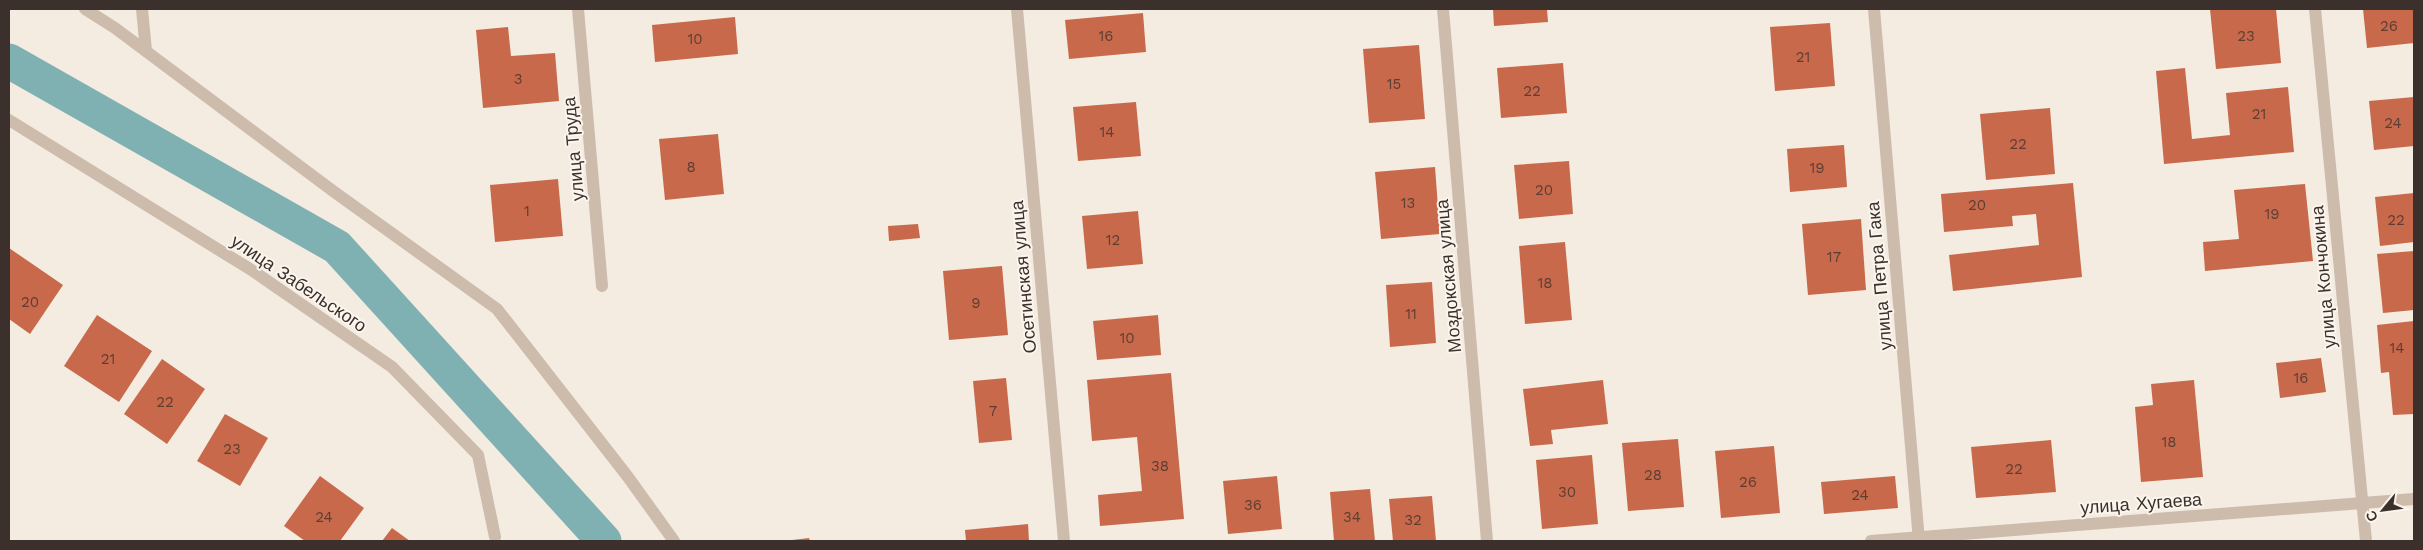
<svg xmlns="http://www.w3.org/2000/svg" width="2423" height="550" font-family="'Work Sans',sans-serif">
<rect width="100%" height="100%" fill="#f4ebe1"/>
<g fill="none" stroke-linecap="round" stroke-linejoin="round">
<path stroke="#7fb0b2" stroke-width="35" d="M9,61L337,247L604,541"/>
</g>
<g fill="#c8694b">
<path d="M1493,9H1547L1548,22L1494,26Z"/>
<path d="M2210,9H2276L2281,63L2216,69Z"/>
<path d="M2363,9H2414V43L2367,48Z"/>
<path d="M1143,13L1146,52L1069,59L1065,20Z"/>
<path d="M735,17L738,54L655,62L652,25Z"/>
<path d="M1830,23L1835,86L1775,91L1770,27Z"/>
<path d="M508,27L511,56L555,53L559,101L483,108L476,30Z"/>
<path d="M1419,45L1425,119L1369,123L1363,49Z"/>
<path d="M1563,63L1567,113L1501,118L1497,68Z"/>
<path d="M2185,68L2192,139L2230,135L2226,93L2288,87L2294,152L2164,164L2156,71Z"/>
<path d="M2414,97V146L2374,150L2369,101Z"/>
<path d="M1136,102L1141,156L1078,161L1073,107Z"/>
<path d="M2050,108L2055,174L1986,180L1980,114Z"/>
<path d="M718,134L724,194L665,200L659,139Z"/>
<path d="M1844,145L1847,187L1790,192L1787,149Z"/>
<path d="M1569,161L1573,214L1519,219L1514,165Z"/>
<path d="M1435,167L1440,234L1381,239L1375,172Z"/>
<path d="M558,179L563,236L495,242L490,185Z"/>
<path d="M2073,183L2082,277L1953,291L1949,255L2039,245L2036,214L2012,216L2013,226L1944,232L1941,194Z"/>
<path d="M2305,184L2313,261L2205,271L2203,242L2239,239L2234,190Z"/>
<path d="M2414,193V242L2380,246L2375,197Z"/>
<path d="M1138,211L1143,264L1087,269L1082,216Z"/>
<path d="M1861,219L1866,290L1808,295L1802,224Z"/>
<path d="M918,224L920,238L889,241L888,226Z"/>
<path d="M1565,242L1572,320L1525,324L1519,246Z"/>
<path d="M9,248L63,285L30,334L9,319Z"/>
<path d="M2414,251V310L2383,313L2377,254Z"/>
<path d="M1002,266L1008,335L949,340L943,271Z"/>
<path d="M1432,282L1436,343L1390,347L1386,285Z"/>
<path d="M97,315L152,351L119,402L64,366Z"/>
<path d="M1158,315L1161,355L1097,360L1093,321Z"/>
<path d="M2414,321V414L2393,415L2389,372L2381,373L2377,325Z"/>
<path d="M2321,358L2326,392L2280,398L2276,363Z"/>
<path d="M162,359L205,389L167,444L124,414Z"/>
<path d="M1171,373L1184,519L1100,526L1098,495L1142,491L1137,437L1092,441L1087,380Z"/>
<path d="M1006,378L1012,440L979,443L973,381Z"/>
<path d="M1603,380L1608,424L1551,430L1553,444L1530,446L1523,389Z"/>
<path d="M2194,380L2203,477L2141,482L2135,407L2153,405L2151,384Z"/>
<path d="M225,414L268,438L240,486L197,461Z"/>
<path d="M1678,439L1684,507L1628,511L1622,443Z"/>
<path d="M2051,440L2056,492L1976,498L1971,447Z"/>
<path d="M1774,446L1780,513L1721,518L1715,451Z"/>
<path d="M1592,455L1598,524L1542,529L1536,460Z"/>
<path d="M320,476L364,508L340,541H305L284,526Z"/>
<path d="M1277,476L1282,529L1228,534L1223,481Z"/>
<path d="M1895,476L1898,508L1824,514L1821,482Z"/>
<path d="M1370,489L1375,541H1334L1330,492Z"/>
<path d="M1432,496L1436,541H1393L1389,499Z"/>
<path d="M1028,524L1029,541H966L965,530Z"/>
<path d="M392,528L410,541H382Z"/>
<path d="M809,538L810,541H792V540Z"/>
</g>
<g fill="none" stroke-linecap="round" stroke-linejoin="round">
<g stroke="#cdbbac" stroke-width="12">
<path d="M85,9L115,28L333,191L497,309L628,477L674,541"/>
<path d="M142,9L146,51"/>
<path d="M578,9L602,286"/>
<path d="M1017,9L1064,541"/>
<path d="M1443,9L1487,541"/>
<path d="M1874,9L1919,541"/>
<path d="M2315,9L2366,541"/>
<path d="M9,120L253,271L392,367L478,455L495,537"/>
<path d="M1871,541L2414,499"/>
</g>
</g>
<g text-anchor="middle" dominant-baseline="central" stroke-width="4" stroke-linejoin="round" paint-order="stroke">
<g font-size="15" fill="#5e3e33">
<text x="2389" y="26">26</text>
<text x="1106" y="36">16</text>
<text x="2246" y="36">23</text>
<text x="695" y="39">10</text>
<text x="1803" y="57">21</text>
<text x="518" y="79">3</text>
<text x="1394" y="84">15</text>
<text x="1532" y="91">22</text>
<text x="2259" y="114">21</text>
<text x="2393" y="123">24</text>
<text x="1107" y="132">14</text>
<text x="2018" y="144">22</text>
<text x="691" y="167">8</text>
<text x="1817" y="168">19</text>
<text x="1544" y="190">20</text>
<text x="1408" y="203">13</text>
<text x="1977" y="205">20</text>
<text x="527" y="211">1</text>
<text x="2272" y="214">19</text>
<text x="2396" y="220">22</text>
<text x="1113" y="240">12</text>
<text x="1834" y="257">17</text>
<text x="1545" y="283">18</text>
<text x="30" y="302">20</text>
<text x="976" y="303">9</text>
<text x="1411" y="314">11</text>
<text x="1127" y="338">10</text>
<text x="2397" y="348">14</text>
<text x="108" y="359">21</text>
<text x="2301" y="378">16</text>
<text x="165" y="402">22</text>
<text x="993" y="411">7</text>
<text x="2169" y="442">18</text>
<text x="232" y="449">23</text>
<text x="1160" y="466">38</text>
<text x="2014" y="469">22</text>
<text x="1653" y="475">28</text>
<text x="1748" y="482">26</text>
<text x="1567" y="492">30</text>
<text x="1860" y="495">24</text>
<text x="1253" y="505">36</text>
<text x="324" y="517">24</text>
<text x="1352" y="517">34</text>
<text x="1413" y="520">32</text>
</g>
<g font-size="18" fill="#3b302b" stroke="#fbf5ee">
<text transform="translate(573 149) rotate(-95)">улица Труда</text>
<text transform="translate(1448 276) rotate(-95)">Моздокская улица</text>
<text transform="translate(1879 276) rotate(-95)">улица Петра Гака</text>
<text transform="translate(1023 277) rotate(-95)">Осетинская улица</text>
<text transform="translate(2323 277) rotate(-95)">улица Кончокина</text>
<text transform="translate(299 283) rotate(34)">улица Забельского</text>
<text transform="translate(2141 503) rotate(-4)">улица Хугаева</text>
</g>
</g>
<rect width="2423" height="550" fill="none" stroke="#3b302b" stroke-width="20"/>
<g transform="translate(2383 510) rotate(241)" stroke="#fbf5ee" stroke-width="4" paint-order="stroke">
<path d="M0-4L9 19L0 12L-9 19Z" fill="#3b302b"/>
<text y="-8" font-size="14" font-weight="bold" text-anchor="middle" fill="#3b302b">С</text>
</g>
</svg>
